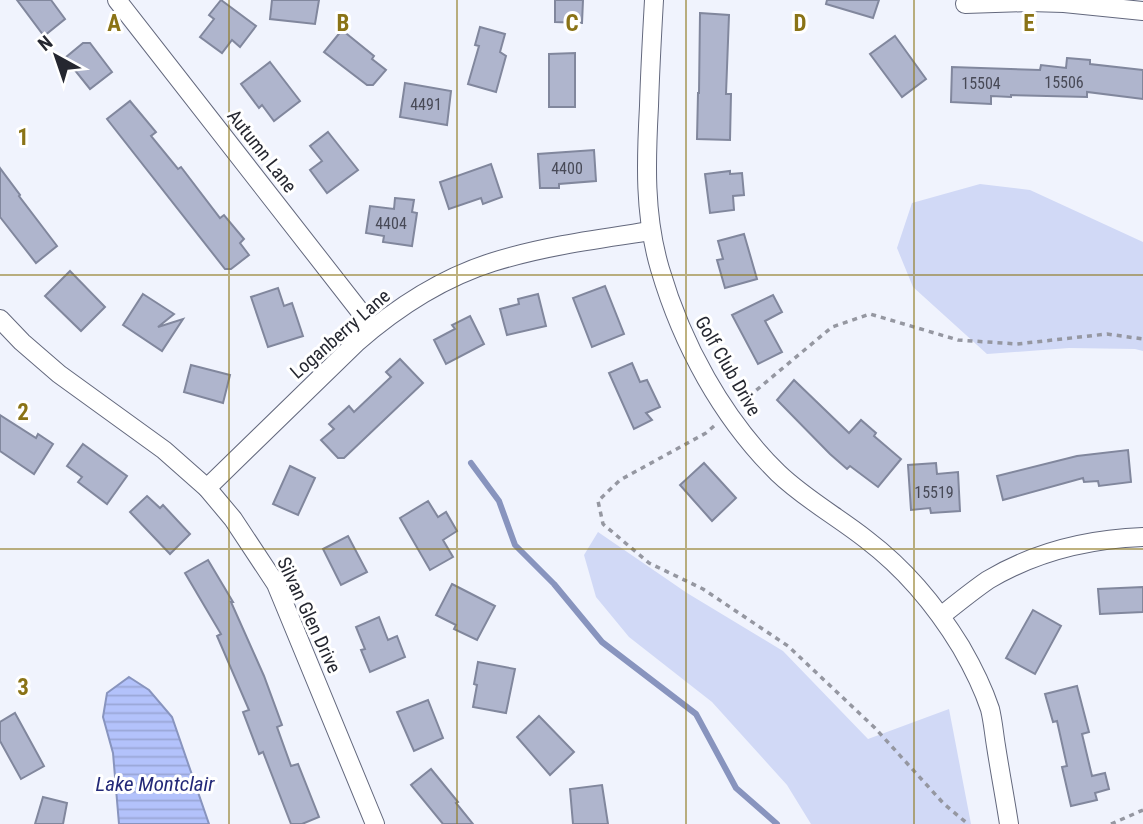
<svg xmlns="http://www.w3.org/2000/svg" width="1143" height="824" font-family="'Roboto Condensed',sans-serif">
<defs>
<pattern id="water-rules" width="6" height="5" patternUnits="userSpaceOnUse" patternTransform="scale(1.75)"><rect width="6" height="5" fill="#b3c2fb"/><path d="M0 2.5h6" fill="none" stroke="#9aa7d7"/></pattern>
</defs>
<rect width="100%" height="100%" fill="#f0f3fd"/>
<g fill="#d1d9f6">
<path d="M980,184L1030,190L1143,242V351L1135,349L1069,348L987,354L913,287L897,248L912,203Z"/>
<path d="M598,532L687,593L783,651L868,739L949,709L971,824H811L787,785L712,702L629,637L596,597L584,555Z"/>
</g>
<path fill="url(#water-rules)" stroke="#8894be" stroke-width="2" d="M129,677L149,690L172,717L209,824H119L113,753L103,717L107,693Z"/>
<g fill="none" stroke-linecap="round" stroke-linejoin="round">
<path stroke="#8894be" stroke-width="6" d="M471,463L499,501L515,545L554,584L602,642L696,714L736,788L777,824"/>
</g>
<g fill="#afb5cd" stroke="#81879d" stroke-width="2">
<path d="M17,0H51L65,19L44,36Z"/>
<path d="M221,0L256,26L240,47L232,40L222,53L200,37L214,19L209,15Z"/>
<path d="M272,0H319L315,24L270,19Z"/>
<path d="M555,0H583L582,23L555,22Z"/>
<path d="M827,0H879L873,18L826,4Z"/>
<path d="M700,13L729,15L726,94H731L730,140L697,139L698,93H699Z"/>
<path d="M480,27L505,34L500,52L506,56L496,92L468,84L479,46L475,45Z"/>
<path d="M342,30L374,56L372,59L386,70L373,85H367L324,52Z"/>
<path d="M895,36L926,79L902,97L870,54Z"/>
<path d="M83,43H90L112,72L90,89L65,58Z"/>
<path d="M575,53V107H549V54Z"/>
<path d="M1067,58L1090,60V64L1143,70V99L1087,92V97L1011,95V97L991,96V104L951,102L952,67L1040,70L1041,65L1066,68Z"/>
<path d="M270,62L300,101L274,121L262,105L259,108L241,84Z"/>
<path d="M405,83L451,91L447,125L400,117Z"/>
<path d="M130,101L156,132L151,136L178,169L181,167L220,218L224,215L244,239L240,243L249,255L231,269H225L107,119Z"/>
<path d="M328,132L358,170L327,193L310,170L322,161L310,146Z"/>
<path d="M594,150L596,181L559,184V188H540L538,154Z"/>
<path d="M491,164L502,197L483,204L481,198L449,209L440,182Z"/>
<path d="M0,168L20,195L19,196L57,246L36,263L0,217Z"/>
<path d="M730,171V174L742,173L744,195L733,196L734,210L710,213L705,174Z"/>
<path d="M395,198L414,200L412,212L417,213L412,246L383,242L384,236L366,233L370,206L394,209Z"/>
<path d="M744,234L757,279L725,288L717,260L723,259L718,241Z"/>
<path d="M70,271L105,307L81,331L45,296Z"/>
<path d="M605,286L624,334L592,347L573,298Z"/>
<path d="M278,288L284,306L292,303L303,336L268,347L251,297Z"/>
<path d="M143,294L174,314L158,327L183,319L162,351L123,325Z"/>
<path d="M538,294L546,326L507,335L500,309L519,304L518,299Z"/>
<path d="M773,295L782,312L765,321L782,352L758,364L732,315Z"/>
<path d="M470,316L484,344L446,364L434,340L455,329L452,325Z"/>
<path d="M400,359L423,383L344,458H338L321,440L334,429L329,424L349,406L354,412L391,377L386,372Z"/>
<path d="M632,363L640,382L647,380L660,407L646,413L652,420L634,429L609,373Z"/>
<path d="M191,365L230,375L223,403L184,392Z"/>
<path d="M794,380L849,433L861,420L876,433L874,436L901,459L878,487L850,466L847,469L830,454L777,400Z"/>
<path d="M0,415L36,438L38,434L53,444L34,474L0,451Z"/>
<path d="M83,444L127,476L107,504L78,482L82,477L67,466Z"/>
<path d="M1128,450L1131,482L1099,486L1098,481L1084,482L1083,478L1003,500L997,476L1077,456Z"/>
<path d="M704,463L736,498L712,521L680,485Z"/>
<path d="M936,463L937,474L958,472L960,511L931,513L930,508L911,510L908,465Z"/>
<path d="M290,466L315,478L298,515L273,504Z"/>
<path d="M147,496L160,508L163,505L190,534L170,554L130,512Z"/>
<path d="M428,501L438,517L446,512L457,531L443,540L453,557L430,570L400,518Z"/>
<path d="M348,536L367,572L341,585L323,549Z"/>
<path d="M208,560L233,602H231L264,676L282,725L277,727L291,766L298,764L319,817L302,824H291L263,752L259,754L243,712L249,710L217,636L221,634L185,573Z"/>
<path d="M452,584L495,606L477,640L454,629L456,625L436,615Z"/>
<path d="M1143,587V612L1100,614L1098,589Z"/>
<path d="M1033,610L1061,626L1035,674L1006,658Z"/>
<path d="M379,617L388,640L397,636L405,657L370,672L361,650L365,649L356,627Z"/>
<path d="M478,662L515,669L506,713L473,707L477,685L474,684Z"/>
<path d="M1077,686L1089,732L1082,734L1092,776L1105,773L1109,789L1095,793L1097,800L1071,806L1062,767L1067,766L1057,721L1053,722L1045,694Z"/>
<path d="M428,700L443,738L414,751L397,712Z"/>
<path d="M15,713L44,766L21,779L0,741V722Z"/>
<path d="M539,716L574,752L550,775L517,737Z"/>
<path d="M431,769L458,802L456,803L473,824H443L411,785Z"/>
<path d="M602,785L608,824H573L570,789Z"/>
<path d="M43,797L67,803L63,824H35Z"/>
</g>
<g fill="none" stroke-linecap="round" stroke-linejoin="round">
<defs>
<g id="street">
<path d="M117,0L373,328"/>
<path d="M654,0C652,35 650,71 649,106C646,161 644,215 660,269C682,344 722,418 778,473C805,499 838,517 867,540C905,569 936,606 961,647C972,666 983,688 990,709C993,721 994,734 996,746C1000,772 1005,798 1009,824"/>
<path d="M965,4L1029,2L1064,3L1143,11"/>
<path d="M0,319L22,342L59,374L164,450L207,488L233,519L276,584L375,824"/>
<path d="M207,488L356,343C396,308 442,278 493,262C544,246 598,239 651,231"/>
<path d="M941,616C956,604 972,591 988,580C1035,552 1089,539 1143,537"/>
</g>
</defs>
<use href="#street" stroke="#63687d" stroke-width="20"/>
<g stroke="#9597a1" stroke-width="3.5" stroke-dasharray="5 5" stroke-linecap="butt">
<path d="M741,403L832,327L870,314L958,340L1017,344L1107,334L1143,339"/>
<path d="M714,426L706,433L620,480L598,501L603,524L649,563L703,589L788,646L875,728L944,804L968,824"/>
<path d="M1111,824L1143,810"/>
</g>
<use href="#street" stroke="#fff" stroke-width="18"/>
</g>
<path fill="none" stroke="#8a7316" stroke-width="2" stroke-opacity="0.55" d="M229,0V824M457,0V824M686,0V824M914,0V824M0,275H1143M0,549H1143"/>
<g text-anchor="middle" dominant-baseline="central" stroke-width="6" stroke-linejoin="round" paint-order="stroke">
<g font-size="16" fill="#484a57">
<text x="1064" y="82">15506</text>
<text x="981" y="83">15504</text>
<text x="426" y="104">4491</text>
<text x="567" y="168">4400</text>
<text x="391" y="223">4404</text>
<text x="934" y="492">15519</text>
</g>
<g font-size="19" fill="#252730" stroke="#fff">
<text transform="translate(262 151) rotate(52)">Autumn Lane</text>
<text transform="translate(340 334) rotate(-41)">Loganberry Lane</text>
<text transform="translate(728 366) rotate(60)">Golf Club Drive</text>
<text transform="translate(309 615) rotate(65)">Silvan Glen Drive</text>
</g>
<g font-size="21" font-style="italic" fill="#232978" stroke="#fff">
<text x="155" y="784">Lake Montclair</text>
</g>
</g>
<g font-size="23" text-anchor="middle" font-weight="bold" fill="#8a7316" stroke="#fff" stroke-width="6" stroke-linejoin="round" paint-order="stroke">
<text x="114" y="31">A</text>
<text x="343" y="31">B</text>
<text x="572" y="31">C</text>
<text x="800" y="31">D</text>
<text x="1029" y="31">E</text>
<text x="23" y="145">1</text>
<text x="23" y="420">2</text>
<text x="23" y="695">3</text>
</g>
<g transform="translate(56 56) rotate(320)" stroke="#ffffff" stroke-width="5" paint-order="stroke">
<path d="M0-5L12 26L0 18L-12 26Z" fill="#252730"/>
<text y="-10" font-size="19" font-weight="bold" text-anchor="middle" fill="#252730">N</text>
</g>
</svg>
